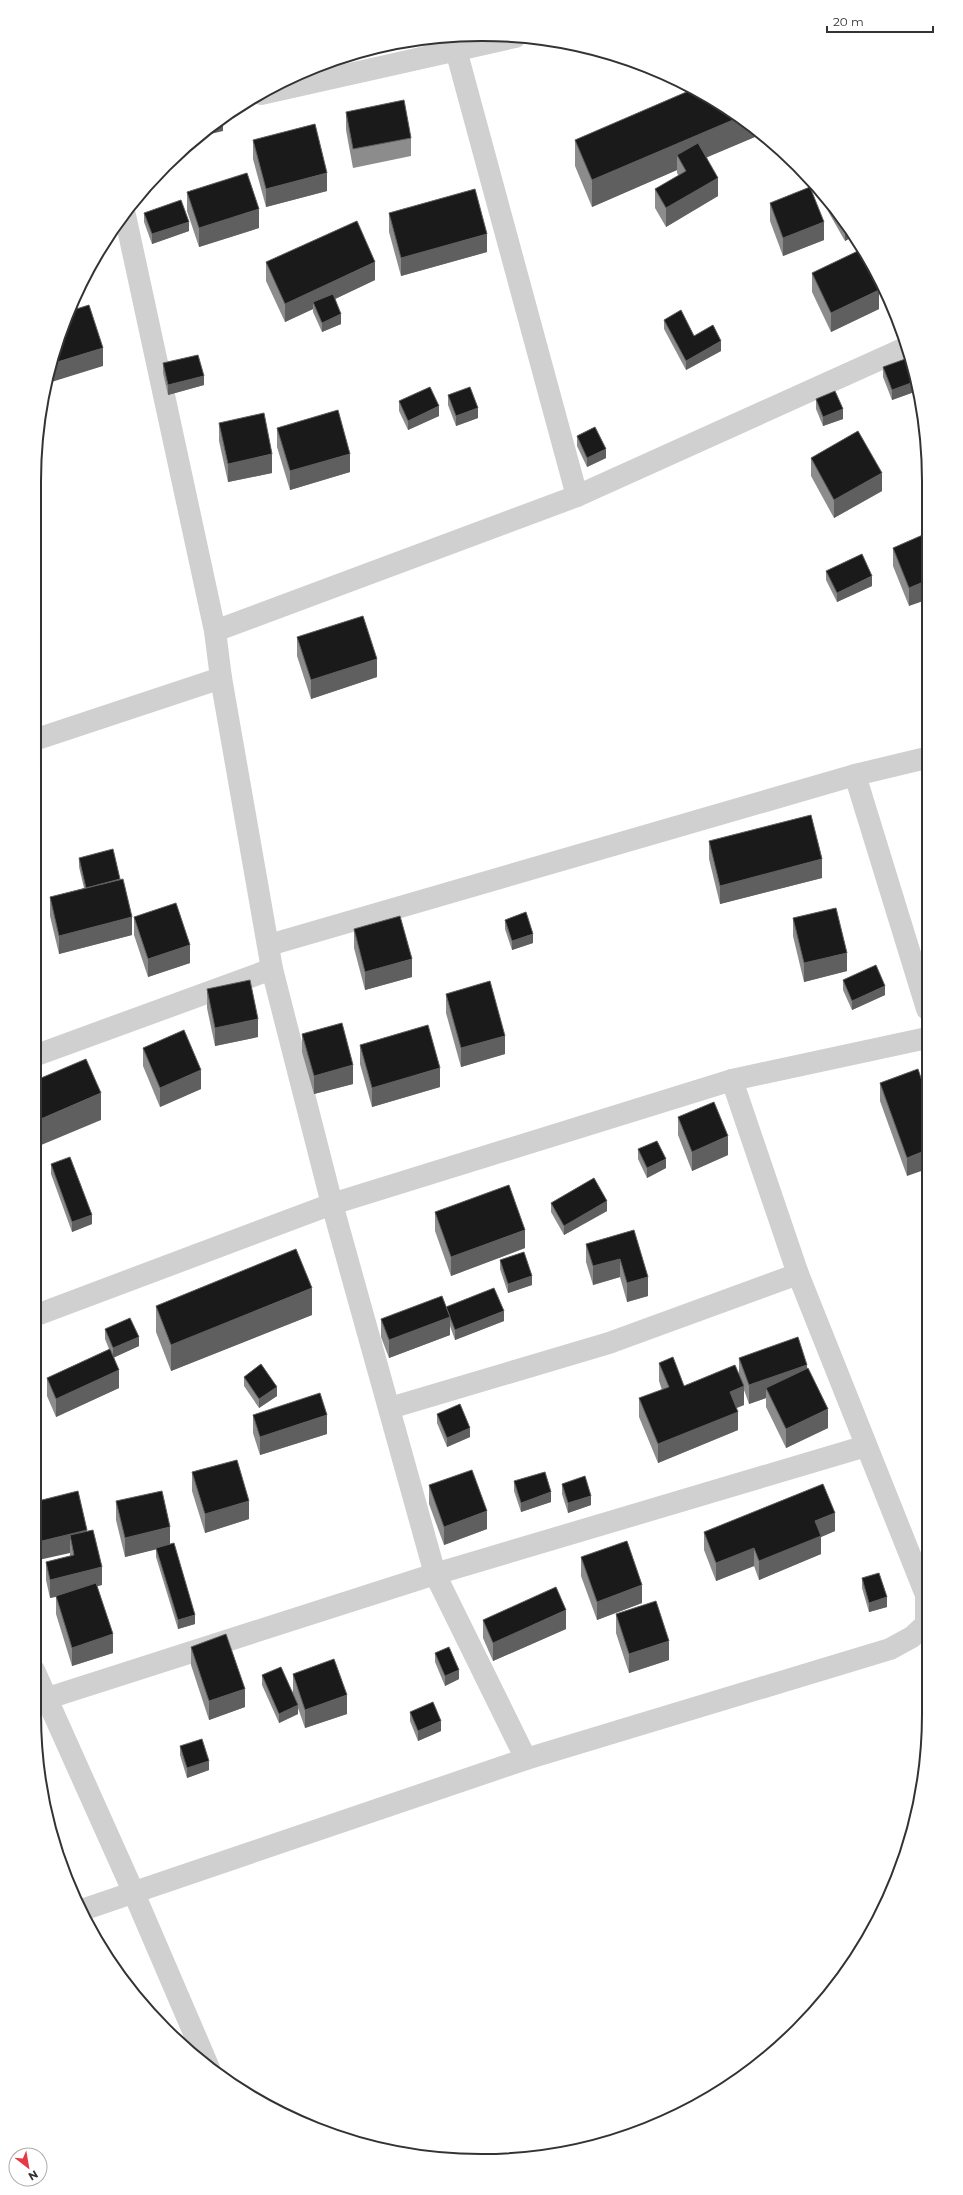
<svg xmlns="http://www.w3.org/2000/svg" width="963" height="2195" font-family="Montserrat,sans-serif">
<rect width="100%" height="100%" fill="#fff"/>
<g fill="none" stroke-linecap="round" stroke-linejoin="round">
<g stroke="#d0d0d0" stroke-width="22">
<path d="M456,50L577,496"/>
<path d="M261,94L515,37"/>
<path d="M125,215L215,631L221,678L272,969L332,1204L435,1574L526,1759"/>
<path d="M215,631L577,496L905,348"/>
<path d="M34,740L221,678"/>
<path d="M855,775L927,1009"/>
<path d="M269,945L855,775L926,758"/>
<path d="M34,1056L272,969"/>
<path d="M34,1316L332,1204L732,1080L927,1038"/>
<path d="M390,1408L609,1343L798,1274"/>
<path d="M34,1670L133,1891L209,2068"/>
<path d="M48,1698L435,1574L866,1446"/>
<path d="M82,1910L526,1759L890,1649L912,1637L926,1624V1595L798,1274L732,1080"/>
</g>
</g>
<g fill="#8c8c8c">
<path d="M730,110L762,134L707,157L718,196L666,227L655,208V189L679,176L677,173V170L592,207L575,166V140Z"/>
<path d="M346,112L411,138V156L353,168L346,130Z"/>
<path d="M253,140L327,191L266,207L253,159Z"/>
<path d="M187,192L259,228L199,247L187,211Z"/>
<path d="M821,193L836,209L852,237L845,241L821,199Z"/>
<path d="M770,203L824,240L783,256L770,221Z"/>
<path d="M144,213L189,231L152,244L144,222Z"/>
<path d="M389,213L487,252L401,276L389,232Z"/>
<path d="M266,262L375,280L335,299L341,324L322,332L313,312V309L285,322L266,281Z"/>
<path d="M812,273L879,309L831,332L812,292Z"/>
<path d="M664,320L721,351L686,370L664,329Z"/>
<path d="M908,358L917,391L892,400L883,377V367Z"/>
<path d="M163,363L204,385L168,395L163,373Z"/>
<path d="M448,395L478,418L456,426L448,405Z"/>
<path d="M816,399L843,419L823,426L816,409Z"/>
<path d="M399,401L439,416L408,430L399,411Z"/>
<path d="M219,423L272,473L228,482L219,441Z"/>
<path d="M277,428L350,472L290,490L277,447Z"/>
<path d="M577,436L606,458L587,467L577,446Z"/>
<path d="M811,458L882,491L834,518L811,476Z"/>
<path d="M925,534L909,606L893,566V548Z"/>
<path d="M826,571L872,586L837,602L826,580Z"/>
<path d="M297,637L377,677L311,699L297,656Z"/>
<path d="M709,841L822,878L720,904L709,859Z"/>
<path d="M79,858L132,935L59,954L50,916V897L84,888L79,867Z"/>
<path d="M134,917L190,963L148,977L134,935Z"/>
<path d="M793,918L847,971L804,982L793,936Z"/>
<path d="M505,920L533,943L512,950L505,929Z"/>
<path d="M354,929L412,977L365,990L354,948Z"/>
<path d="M843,980L885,995L852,1010L843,990Z"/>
<path d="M207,989L258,1037L215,1046L207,1008Z"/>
<path d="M446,994L505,1054L461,1067L446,1013Z"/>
<path d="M302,1034L353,1084L314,1094L302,1052Z"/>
<path d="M360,1045L440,1087L372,1107L360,1064Z"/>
<path d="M143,1048L201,1089L160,1107L143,1066Z"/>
<path d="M918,1069L907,1176L880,1101V1083Z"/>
<path d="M678,1117L728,1155L692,1171L678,1135Z"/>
<path d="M638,1149L666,1168L647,1178L638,1159Z"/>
<path d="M51,1164L92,1224L72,1232L51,1174Z"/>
<path d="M551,1203L607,1211L564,1235L551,1212Z"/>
<path d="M435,1212L525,1248L451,1276L435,1231Z"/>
<path d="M634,1230L648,1296L627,1302L620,1277L593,1285L586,1262V1244Z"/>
<path d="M500,1260L532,1285L508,1293L500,1269Z"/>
<path d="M156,1306L312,1315L171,1371L156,1332Z"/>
<path d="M446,1307L504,1321L455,1340L450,1326V1335L389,1358L381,1337V1319Z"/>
<path d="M105,1329L139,1346L114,1357L119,1388L56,1417L47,1396V1378L109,1349L105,1339Z"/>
<path d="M739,1358L807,1369L828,1428L786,1448L766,1407V1398L749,1404L744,1390V1405L737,1408L738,1430L658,1463L639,1417V1398L662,1390L659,1381V1363L684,1386L739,1374Z"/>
<path d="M244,1377L277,1396L259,1408L244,1386Z"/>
<path d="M437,1414L470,1437L447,1447L437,1423Z"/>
<path d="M253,1415L327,1434L260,1455L253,1433Z"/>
<path d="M192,1472L249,1519L205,1533L192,1491Z"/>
<path d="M514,1481L551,1502L521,1512L514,1491Z"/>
<path d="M562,1484L591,1505L568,1513L562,1494Z"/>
<path d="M429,1485L487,1529L444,1545L429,1504Z"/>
<path d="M116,1501L170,1544L195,1624L178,1629L156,1557V1549L125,1557L116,1520Z"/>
<path d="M34,1502L87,1531L102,1585L97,1586L113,1653L72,1666L56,1614V1597L50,1598L46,1580V1562L70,1556V1553Z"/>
<path d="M835,1531L821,1537V1554L759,1580L754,1566L716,1581L704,1550V1532Z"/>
<path d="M581,1557L642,1603L597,1620L581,1576Z"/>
<path d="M862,1578L887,1607L869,1612L862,1588Z"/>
<path d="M616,1614L669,1660L629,1673L616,1633Z"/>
<path d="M483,1620L566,1629L493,1661L483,1638Z"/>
<path d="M191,1647L245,1707L209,1720L191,1665Z"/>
<path d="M435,1653L459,1679L445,1686L435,1662Z"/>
<path d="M293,1674L347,1714L305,1728L298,1708V1714L279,1723L262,1685V1675L293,1692Z"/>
<path d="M410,1712L441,1731L418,1741L410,1721Z"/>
<path d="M180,1746L209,1770L187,1778L180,1755Z"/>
</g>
<g fill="#5f5f5f">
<path d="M740,117L762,134L684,167L677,155V170L592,207V180Z"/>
<path d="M223,121V131L198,137L209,126L214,123Z"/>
<path d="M327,173V191L266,207V189Z"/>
<path d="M718,178V196L666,227V208Z"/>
<path d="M259,209V228L199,247V228Z"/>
<path d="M189,222V231L152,244V234Z"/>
<path d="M824,222V240L783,256V238Z"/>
<path d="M845,223L852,237L845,241Z"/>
<path d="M487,234V252L401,276V258Z"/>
<path d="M375,262V280L316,308L313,302V309L285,322V304Z"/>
<path d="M879,290V309L831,332V313Z"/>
<path d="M341,314V324L322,332V323Z"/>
<path d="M721,341V351L686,370V361Z"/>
<path d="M103,348V366L45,384L51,364Z"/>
<path d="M204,376V385L168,395V385Z"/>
<path d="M914,382L917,391L892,400V390Z"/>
<path d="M439,406V416L408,430V421Z"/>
<path d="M478,408V418L456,426V416Z"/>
<path d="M843,409V419L823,426V417Z"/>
<path d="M606,449V458L587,467V458Z"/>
<path d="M272,454V473L228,482V464Z"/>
<path d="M350,454V472L290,490V471Z"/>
<path d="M882,473V491L834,518V500Z"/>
<path d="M872,576V586L837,602V593Z"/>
<path d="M926,581V600L909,606V588Z"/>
<path d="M377,659V677L311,699V680Z"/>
<path d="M822,859V878L720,904V886Z"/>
<path d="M132,917V935L59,954V936Z"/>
<path d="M533,934V943L512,950V941Z"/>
<path d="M190,945V963L148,977V959Z"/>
<path d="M847,953V971L804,982V963Z"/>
<path d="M412,959V977L365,990V972Z"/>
<path d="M885,986V995L852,1010V1001Z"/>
<path d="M258,1019V1037L215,1046V1028Z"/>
<path d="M505,1036V1054L461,1067V1048Z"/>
<path d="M353,1065V1084L314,1094V1076Z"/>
<path d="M440,1068V1087L372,1107V1088Z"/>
<path d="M201,1070V1089L160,1107V1088Z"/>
<path d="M101,1093V1120L34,1148V1122Z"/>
<path d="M728,1136V1155L692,1171V1152Z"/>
<path d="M927,1150V1169L907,1176V1158Z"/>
<path d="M666,1159V1168L647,1178V1168Z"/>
<path d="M607,1201V1211L564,1235V1226Z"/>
<path d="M92,1215V1224L72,1232V1222Z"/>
<path d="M525,1230V1248L451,1276V1257Z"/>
<path d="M620,1259V1277L593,1285V1266Z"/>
<path d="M532,1276V1285L508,1293V1284Z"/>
<path d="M648,1277V1296L627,1302V1283Z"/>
<path d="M312,1288V1315L171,1371V1345Z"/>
<path d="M504,1311V1321L455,1340V1330Z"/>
<path d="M450,1317V1335L389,1358V1340Z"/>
<path d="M139,1337V1346L113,1358V1348Z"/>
<path d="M807,1365V1383L766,1388V1398L749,1404V1385Z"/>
<path d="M119,1370V1388L56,1417V1399Z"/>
<path d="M744,1386V1405L730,1410V1392Z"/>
<path d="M277,1387V1396L259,1408V1399Z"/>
<path d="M828,1409V1428L786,1448V1429Z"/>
<path d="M738,1412V1430L658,1463V1444Z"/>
<path d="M327,1415V1434L260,1455V1437Z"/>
<path d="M470,1428V1437L447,1447V1438Z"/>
<path d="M551,1492V1502L521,1512V1503Z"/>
<path d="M591,1496V1505L568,1513V1503Z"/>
<path d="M249,1501V1519L205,1533V1514Z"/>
<path d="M487,1511V1529L444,1545V1527Z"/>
<path d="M835,1513V1531L821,1537V1554L759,1580V1561L815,1521Z"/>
<path d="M170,1527V1546L125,1557V1538Z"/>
<path d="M87,1530V1548L70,1535V1553L34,1561V1543Z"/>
<path d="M754,1548V1566L716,1581V1563Z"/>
<path d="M102,1567V1585L50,1598V1580Z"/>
<path d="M642,1585V1603L597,1620V1602Z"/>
<path d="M887,1597V1607L869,1612V1603Z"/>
<path d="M566,1610V1629L493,1661V1643Z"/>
<path d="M195,1615V1624L178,1629V1620Z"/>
<path d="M113,1634V1653L72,1666V1648Z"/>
<path d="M669,1641V1660L629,1673V1654Z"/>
<path d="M459,1670V1679L445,1686V1676Z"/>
<path d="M245,1689V1707L209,1720V1701Z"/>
<path d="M347,1695V1714L305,1728V1710Z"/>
<path d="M298,1705V1714L279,1723V1714Z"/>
<path d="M441,1721V1731L418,1741V1731Z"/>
<path d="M209,1761V1770L187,1778V1768Z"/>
</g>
<g fill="#1a1a1a" stroke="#5f5f5f">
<path d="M691,90L730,110L740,117L592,180L575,140Z"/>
<path d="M404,100L411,138L353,149L346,112Z"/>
<path d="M222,118L223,121L214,123Z"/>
<path d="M315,124L327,173L266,189L253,140Z"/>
<path d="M698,143L718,178L666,208L655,189L686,171L677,155Z"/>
<path d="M247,173L259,209L199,228L187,192Z"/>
<path d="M810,187L824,222L783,238L770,203Z"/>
<path d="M475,189L487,234L401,258L389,213Z"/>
<path d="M181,200L189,222L152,234L144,213Z"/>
<path d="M357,221L375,262L285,304L266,262Z"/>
<path d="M860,250L879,290L831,313L812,273Z"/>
<path d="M333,294L341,314L322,323L313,302Z"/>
<path d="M89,305L103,348L51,364L58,337L70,311Z"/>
<path d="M681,310L694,336L713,325L721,341L686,361L664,320Z"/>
<path d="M198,355L204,376L168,385L163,363Z"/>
<path d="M908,358L914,382L892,390L883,367Z"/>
<path d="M430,387L439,406L408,421L399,401Z"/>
<path d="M470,387L478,408L456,416L448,395Z"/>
<path d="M835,391L843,409L823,417L816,399Z"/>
<path d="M338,410L350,454L290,471L277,428Z"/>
<path d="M264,413L272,454L228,464L219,423Z"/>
<path d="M595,427L606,449L587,458L577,436Z"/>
<path d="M858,431L882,473L834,500L811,458Z"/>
<path d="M925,534L926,581L909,588L893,548Z"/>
<path d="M862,554L872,576L837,593L826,571Z"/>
<path d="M363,616L377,659L311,680L297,637Z"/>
<path d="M811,815L822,859L720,886L709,841Z"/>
<path d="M113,849L120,879L86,888L79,858Z"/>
<path d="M123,879L132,917L59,936L50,897Z"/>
<path d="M176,903L190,945L148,959L134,917Z"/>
<path d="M836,908L847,953L804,963L793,918Z"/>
<path d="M526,912L533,934L512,941L505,920Z"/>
<path d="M400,916L412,959L365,972L354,929Z"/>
<path d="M876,965L885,986L852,1001L843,980Z"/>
<path d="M250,980L258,1019L215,1028L207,989Z"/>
<path d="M490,981L505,1036L461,1048L446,994Z"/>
<path d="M342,1023L353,1065L314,1076L302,1034Z"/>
<path d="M428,1025L440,1068L372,1088L360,1045Z"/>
<path d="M184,1030L201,1070L160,1088L143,1048Z"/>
<path d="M86,1059L101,1093L34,1122V1081Z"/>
<path d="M918,1069L927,1096V1150L907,1158L880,1083Z"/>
<path d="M714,1102L728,1136L692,1152L678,1117Z"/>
<path d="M657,1141L666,1159L647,1168L638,1149Z"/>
<path d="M70,1157L92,1215L72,1222L51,1164Z"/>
<path d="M594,1178L607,1201L564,1226L551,1203Z"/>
<path d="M509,1185L525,1230L451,1257L435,1212Z"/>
<path d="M634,1230L648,1277L627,1283L620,1259L593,1266L586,1244Z"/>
<path d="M296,1249L312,1288L171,1345L156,1306Z"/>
<path d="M524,1252L532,1276L508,1284L500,1260Z"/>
<path d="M494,1288L504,1311L455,1330L446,1307Z"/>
<path d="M442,1296L450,1317L389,1340L381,1319Z"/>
<path d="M130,1318L139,1337L113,1348L105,1329Z"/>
<path d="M798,1337L807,1365L749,1385L739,1358Z"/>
<path d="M110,1349L119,1370L56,1399L47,1378Z"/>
<path d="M673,1357L684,1386L735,1365L744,1386L730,1392L738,1412L658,1444L639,1398L669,1387L659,1363Z"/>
<path d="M261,1364L277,1387L259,1399L244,1377Z"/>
<path d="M808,1368L828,1409L786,1429L766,1388Z"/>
<path d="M320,1393L327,1415L260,1437L253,1415Z"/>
<path d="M460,1404L470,1428L447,1438L437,1414Z"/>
<path d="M237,1460L249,1501L205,1514L192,1472Z"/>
<path d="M472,1470L487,1511L444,1527L429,1485Z"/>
<path d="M545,1472L551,1492L521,1503L514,1481Z"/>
<path d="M585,1476L591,1496L568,1503L562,1484Z"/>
<path d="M823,1484L835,1513L815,1521L821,1536L759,1561L754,1548L716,1563L704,1532Z"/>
<path d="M78,1491L87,1530L34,1543V1502Z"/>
<path d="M162,1491L170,1527L125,1538L116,1501Z"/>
<path d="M93,1530L102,1567L50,1580L46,1562L74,1555L70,1535Z"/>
<path d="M627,1541L642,1585L597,1602L581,1557Z"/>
<path d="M174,1543L195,1615L178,1620L156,1548Z"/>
<path d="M879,1573L887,1597L869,1603L862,1578Z"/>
<path d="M96,1583L113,1634L72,1648L56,1596Z"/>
<path d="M556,1587L566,1610L493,1643L483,1620Z"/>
<path d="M656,1601L669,1641L629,1654L616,1614Z"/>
<path d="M226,1634L245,1689L209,1701L191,1647Z"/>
<path d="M449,1647L459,1670L445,1676L435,1653Z"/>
<path d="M334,1659L347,1695L305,1710L293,1674Z"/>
<path d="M281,1667L298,1705L279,1714L262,1675Z"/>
<path d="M433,1702L441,1721L418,1731L410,1712Z"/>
<path d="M202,1739L209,1761L187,1768L180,1746Z"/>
</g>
<path d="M0 0H963V2195H0ZM481 41H482A440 440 0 0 1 922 481V1714A440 440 0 0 1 482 2154H481A440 440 0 0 1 41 1714V481A440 440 0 0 1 481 41Z" fill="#fff" fill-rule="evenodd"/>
<path fill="none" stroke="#333" stroke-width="2" d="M481 41H482A440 440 0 0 1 922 481V1714A440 440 0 0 1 482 2154H481A440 440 0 0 1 41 1714V481A440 440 0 0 1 481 41Z"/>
<g transform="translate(28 2167) rotate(149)"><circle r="19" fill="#ffffff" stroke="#adadad"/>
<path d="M0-3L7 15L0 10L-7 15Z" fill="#e63946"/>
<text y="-6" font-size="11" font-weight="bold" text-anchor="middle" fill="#333333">N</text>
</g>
<path d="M827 26v6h106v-6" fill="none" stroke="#333333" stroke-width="2"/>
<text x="833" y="26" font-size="12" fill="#333333" stroke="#ffffff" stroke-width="3" paint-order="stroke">20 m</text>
</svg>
